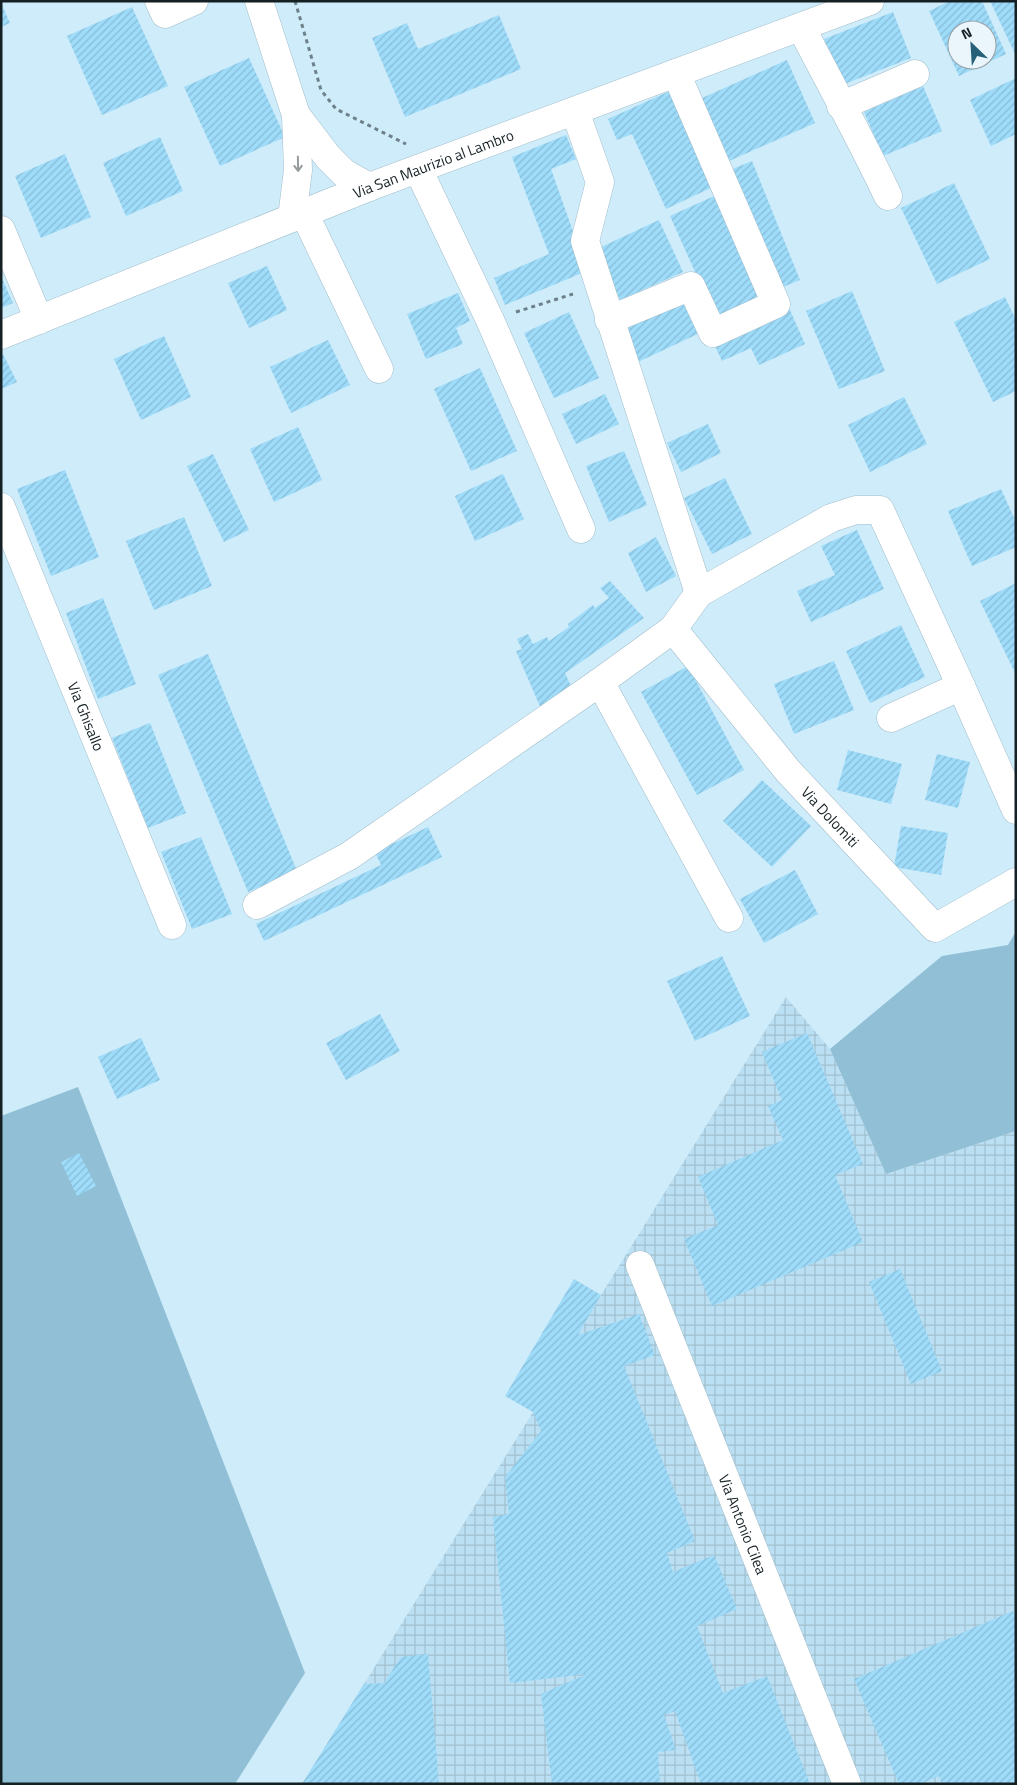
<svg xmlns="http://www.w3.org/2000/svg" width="1017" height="1785" font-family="'Titillium Web',sans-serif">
<defs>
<pattern id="industrial-grid" width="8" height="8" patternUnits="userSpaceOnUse" patternTransform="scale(1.25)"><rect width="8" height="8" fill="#bce0f3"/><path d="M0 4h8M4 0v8" fill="none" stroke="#a1c0d0"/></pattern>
<pattern id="building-hatch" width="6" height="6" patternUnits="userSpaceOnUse" patternTransform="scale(1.25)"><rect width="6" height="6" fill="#9edcfa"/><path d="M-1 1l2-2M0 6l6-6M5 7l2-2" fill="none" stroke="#87bcd6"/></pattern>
</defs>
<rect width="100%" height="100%" fill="#cfecfa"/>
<path fill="url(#industrial-grid)" d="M786,997L830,1049L886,1174L1016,1131V1784H302L533,1412L601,1295Z"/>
<g fill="#90bfd6">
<path d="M1016,931V1131L886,1174L830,1049L942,956L1008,945Z"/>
<path d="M78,1087L305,1673L235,1784H1V1116Z"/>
</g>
<g fill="url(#building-hatch)" fill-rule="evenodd">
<path d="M950,1H982L1006,54L959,76L929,11ZM957,30H987V60H957Z"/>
<path d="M990,1H1016V56Z"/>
<path d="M1,3L10,23L1,27Z"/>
<path d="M132,7L168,86L102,115L67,36Z"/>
<path d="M893,12L911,58L842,85L824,39Z"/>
<path d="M499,15L521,69L405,117L372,38L407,23L418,49Z"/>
<path d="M249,58L285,137L220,166L184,87Z"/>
<path d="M787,60L815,123L729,161L700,99Z"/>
<path d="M1016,78V134L991,146L970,100Z"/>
<path d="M923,86L942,131L883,156L864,112Z"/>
<path d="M672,90L717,185L666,209L632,134L617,140L608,119Z"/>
<path d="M566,135L576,159L551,169L587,271L505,305L494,278L549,254L512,157Z"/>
<path d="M160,137L183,191L126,216L103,163Z"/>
<path d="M65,154L91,217L41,238L15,176Z"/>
<path d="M752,161L800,280L778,289L730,170Z"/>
<path d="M954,183L990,259L937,284L901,208Z"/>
<path d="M721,193L768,298L717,321L670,216Z"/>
<path d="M659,220L683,272L620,300L597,249Z"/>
<path d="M267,266L287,310L249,328L228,283Z"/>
<path d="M1,276L13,303L1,308Z"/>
<path d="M852,291L885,371L839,389L806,311Z"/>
<path d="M458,293L470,321L456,328L463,344L426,359L407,314Z"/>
<path d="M1005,297L1016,320V391L993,402L954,322Z"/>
<path d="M689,298L704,331L638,362L622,329Z"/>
<path d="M786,301L805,344L759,365L751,348L722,361L710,335Z"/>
<path d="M569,312L599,378L554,398L524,333Z"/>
<path d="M164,336L191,397L141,420L114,359Z"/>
<path d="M328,340L350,385L291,413L270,367Z"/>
<path d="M3,354L17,382L1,389V355Z"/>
<path d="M480,368L517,451L471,471L434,389Z"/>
<path d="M605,394L619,424L576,444L562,414Z"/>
<path d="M904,397L927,444L870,472L848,425Z"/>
<path d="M708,424L721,453L681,472L667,443Z"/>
<path d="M298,427L322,480L274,502L250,449Z"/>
<path d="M624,451L647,505L609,522L586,466Z"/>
<path d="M213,454L249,530L224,542L187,466Z"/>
<path d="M65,470L99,557L51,576L17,489Z"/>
<path d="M503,474L524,519L475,541L455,496Z"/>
<path d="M725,478L752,534L712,554L684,498Z"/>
<path d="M1001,489L1016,522V547L972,566L948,511Z"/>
<path d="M184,517L212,586L154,610L126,541Z"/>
<path d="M857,530L884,589L811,622L797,591L835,575L821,546Z"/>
<path d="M656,537L676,576L646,592L628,553Z"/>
<path d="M610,581L644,618L565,673L576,697L545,718L516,651L522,649L517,639L528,634L533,644L547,637L549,641L569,627L568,624L593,605L595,608L609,598L600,588Z"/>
<path d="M1016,583V675L980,601Z"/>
<path d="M103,598L136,684L98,699L66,613Z"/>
<path d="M901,625L925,677L870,703L846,651Z"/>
<path d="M208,654L297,871L248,892L158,675Z"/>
<path d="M834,661L854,710L794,734L774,684Z"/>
<path d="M688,666L744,770L697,795L641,692Z"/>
<path d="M150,723L186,813L148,828L112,738Z"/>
<path d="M848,750L902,764L891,804L837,790Z"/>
<path d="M937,754L970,762L958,808L925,800Z"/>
<path d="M762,780L811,826L772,867L723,821Z"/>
<path d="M901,826L948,833L941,875L894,867Z"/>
<path d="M428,827L442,857L264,941L256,924L381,865L375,852Z"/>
<path d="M201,837L232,914L192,929L161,852Z"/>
<path d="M795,870L818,914L764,943L740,899Z"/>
<path d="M722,956L750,1016L695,1041L667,981Z"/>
<path d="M380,1014L400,1051L346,1080L326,1043Z"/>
<path d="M807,1033L863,1164L835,1175L863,1242L712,1306L684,1239L718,1225L698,1177L783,1140L768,1106L782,1100L762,1052Z"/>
<path d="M141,1038L160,1080L117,1099L98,1057Z"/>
<path d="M79,1153L96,1186L77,1196L61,1162Z"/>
<path d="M900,1269L942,1371L911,1384L869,1282Z"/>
<path d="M574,1279L601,1295L578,1335L639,1314L655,1355L624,1366L695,1541L667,1553L673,1572L714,1555L737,1609L697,1626L723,1693L767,1676L810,1784H701L675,1711L664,1715L676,1750L658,1752L660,1784H552L541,1694L587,1674L510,1683L493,1517L509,1514L505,1477L541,1431L533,1412L505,1396Z"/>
<path d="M1013,1611L1016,1617V1784H942L939,1776L920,1784H899L854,1679Z"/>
<path d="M428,1654L439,1784H302L364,1684L384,1683L401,1657Z"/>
</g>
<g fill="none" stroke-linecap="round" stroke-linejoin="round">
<defs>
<g id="minor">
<path d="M159,1L165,14L194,1"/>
<path d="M259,1L296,115L298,170L292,218"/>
<path d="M801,27C830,83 861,139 888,196"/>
<path d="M841,106L915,74"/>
<path d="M575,111L600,182L585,241L699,593"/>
<path d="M296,115L328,157L344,173L369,187"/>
<path d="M418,169L490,320L581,529"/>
<path d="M304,213L379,369"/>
<path d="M1,230L39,320"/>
<path d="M609,320L691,286L713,333L776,304L676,73"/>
<path id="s1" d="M1,507L172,925"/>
<path id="s2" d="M673,629L788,771L935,928L1016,882"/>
<path d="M600,682L729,918"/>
<path d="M891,718L961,686"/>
<path d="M257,905L349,856L600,682L673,629L699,593L831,518L856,510H880L961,686L1016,810"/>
<path id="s3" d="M640,1265L847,1784"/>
</g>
<g id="major">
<path id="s4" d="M1,335L369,187L870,1"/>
</g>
</defs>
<use href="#minor" stroke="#a1bdcb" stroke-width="29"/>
<use href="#major" stroke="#a1bdcb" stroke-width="29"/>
<g stroke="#6d818a" stroke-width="3" stroke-dasharray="4 4" stroke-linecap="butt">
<path d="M295,1L321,90L336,109L406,144"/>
<path d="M516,312L573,294"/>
</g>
<use href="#minor" stroke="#fff" stroke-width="28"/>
<use href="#major" stroke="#fff" stroke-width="28"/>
</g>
<defs><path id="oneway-shaft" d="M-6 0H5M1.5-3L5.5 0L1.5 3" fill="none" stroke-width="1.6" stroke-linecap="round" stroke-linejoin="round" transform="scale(1.25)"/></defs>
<use stroke="#969b9d" href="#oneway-shaft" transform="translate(298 164) rotate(89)"/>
<g text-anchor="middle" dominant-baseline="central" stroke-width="5" stroke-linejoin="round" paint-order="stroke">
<g font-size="15" fill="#152025" stroke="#eaf6fc">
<text stroke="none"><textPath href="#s4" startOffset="465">Via San Maurizio al Lambro</textPath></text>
<text stroke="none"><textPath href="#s1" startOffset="226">Via Ghisallo</textPath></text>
<text stroke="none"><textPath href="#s2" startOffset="245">Via Dolomiti</textPath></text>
<text stroke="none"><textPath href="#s3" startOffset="279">Via Antonio Cilea</textPath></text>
</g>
</g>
<rect width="1017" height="1785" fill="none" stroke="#152025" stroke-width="5"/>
<g transform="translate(972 45) rotate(335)"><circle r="24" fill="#eaf6fc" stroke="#95a0a6"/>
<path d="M0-4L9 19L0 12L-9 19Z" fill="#255f78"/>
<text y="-8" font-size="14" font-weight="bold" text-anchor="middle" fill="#152025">N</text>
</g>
</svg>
